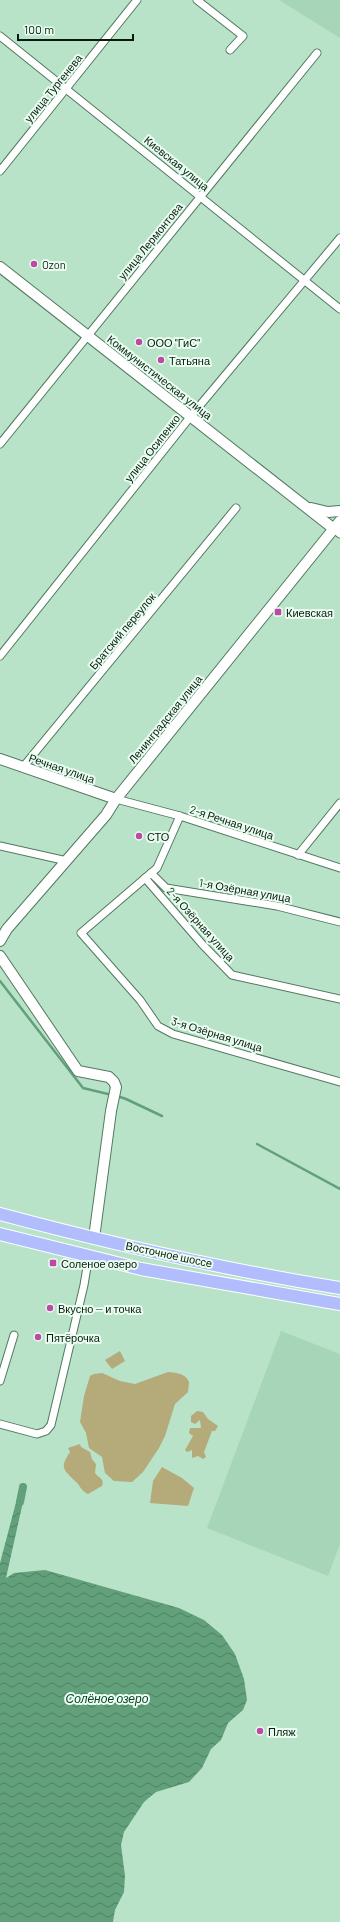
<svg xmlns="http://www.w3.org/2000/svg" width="340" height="1922" font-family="Barlow,sans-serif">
<defs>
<pattern id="water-waves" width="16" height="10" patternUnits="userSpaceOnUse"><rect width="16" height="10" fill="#61a07a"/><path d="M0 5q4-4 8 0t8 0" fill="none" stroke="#4e8263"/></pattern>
</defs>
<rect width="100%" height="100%" fill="#b9e3c8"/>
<g fill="#a6d6b7">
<path d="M279,0H340V38Z"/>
<path d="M281,1331L340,1354V1544L328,1576L207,1528Z"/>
</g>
<g fill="#b5aa7a">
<path d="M120,1351L125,1361L112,1369L105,1360Z"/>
<path d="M168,1372C177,1373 185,1373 189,1382L188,1392L175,1404L165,1436L159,1448L143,1472L132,1482L114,1481L105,1473L102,1457L89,1448L86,1433L80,1422L84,1396L90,1376L94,1374L102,1373L120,1381L135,1384Z"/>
<path d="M197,1411L203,1412L208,1419L218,1426L215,1431H212L204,1452L206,1457L203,1459L198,1456L192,1458V1450L187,1452L185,1450L193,1436L189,1433L190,1428H201L200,1420L195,1424L191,1422V1416Z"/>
<path d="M80,1444L81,1447L90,1452L92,1459L96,1464L95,1473C99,1478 105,1479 102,1486L88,1494C81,1491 80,1485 75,1481C64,1470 59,1468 70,1452L68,1448Z"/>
<path d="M162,1467L182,1478L194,1488L188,1506L150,1503L153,1481Z"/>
</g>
<path fill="url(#water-waves)" d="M19,1491L25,1493L6,1578L14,1573L45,1570L179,1608L204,1620L222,1635L235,1654L244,1679L247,1700L243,1710L228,1723L221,1740L211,1749L202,1768L189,1782L156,1792L144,1802L124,1832L121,1845L125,1876L124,1892L115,1910L113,1922H0V1563Z"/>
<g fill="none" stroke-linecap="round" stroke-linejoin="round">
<g stroke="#61a07a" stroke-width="2.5">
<path d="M0,981L83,1088L112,1095"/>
<path d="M117,1096L126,1099L162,1116"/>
<path d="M257,1144L340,1189"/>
</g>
<path stroke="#61a07a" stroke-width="8" d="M20,1502L23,1487"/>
<defs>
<g id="street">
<path d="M197,0L243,36L230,50"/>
<path d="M0,36L340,309"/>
<path d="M0,171L137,0"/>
<path d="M0,444L317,53"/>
<path d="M334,529L340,534"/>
<path d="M0,656L191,416L340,238"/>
<path d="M23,767L236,508"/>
<path d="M116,799L180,816L340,868"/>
<path d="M180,816L157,868L81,933L140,1000L158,1026L173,1034L340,1082"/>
<path d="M0,846L67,861"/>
<path d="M298,855L340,803"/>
<path d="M151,873L166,888L277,906L340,922"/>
<path d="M145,878L202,944L232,975L340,999"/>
<path d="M0,1381L14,1335"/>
<path d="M0,1424L37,1434L46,1431L51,1425L84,1285L89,1255"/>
</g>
<g id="secondary">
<path d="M0,267L334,529"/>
<path d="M311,508L328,512L340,511"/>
<path d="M0,759L116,799"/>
<path d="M0,941L7,929L106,815L116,799L340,521"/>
<path d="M0,956L78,1071L109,1077L114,1082L116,1087L111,1111L94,1238"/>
</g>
<g id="highway">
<path d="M0,1214C112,1244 226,1270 340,1288"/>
<path d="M0,1234L141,1269L340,1304"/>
</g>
</defs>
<use href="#street" stroke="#527860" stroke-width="9"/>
<use href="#secondary" stroke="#527860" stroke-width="12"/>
<use href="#highway" stroke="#fff" stroke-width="14"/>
<use href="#street" stroke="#fff" stroke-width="7"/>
<use href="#secondary" stroke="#fff" stroke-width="10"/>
<use href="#highway" stroke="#b2bdfd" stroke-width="12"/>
</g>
<g fill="#bc49a4" stroke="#e9fef0" stroke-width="1.5">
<circle cx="34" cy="264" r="4"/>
<circle cx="139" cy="342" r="4"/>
<circle cx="161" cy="360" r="4"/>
<rect x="274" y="608" width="8" height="8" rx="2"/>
<circle cx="139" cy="836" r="4"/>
<rect x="49" y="1259" width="8" height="8" rx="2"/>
<circle cx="50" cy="1308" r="4"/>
<circle cx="38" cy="1337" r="4"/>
<circle cx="260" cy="1731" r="4"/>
</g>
<g text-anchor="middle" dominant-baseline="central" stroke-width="4" stroke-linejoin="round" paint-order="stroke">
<g font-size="11" fill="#0a1a10" stroke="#e9fef0">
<text transform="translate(53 88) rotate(-51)">улица Тургенева</text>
<text transform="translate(177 163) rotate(39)">Киевская улица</text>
<text transform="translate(150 241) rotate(-51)">улица Лермонтова</text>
<text transform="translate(160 377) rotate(38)">Коммунистическая улица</text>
<text transform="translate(152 448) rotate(-52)">улица Осипенко</text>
<text transform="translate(122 631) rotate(-50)">Братский переулок</text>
<text transform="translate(165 719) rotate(-51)">Ленинградская улица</text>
<text transform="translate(62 768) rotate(19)">Речная улица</text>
<text transform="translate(232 822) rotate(18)">2-я Речная улица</text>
<text transform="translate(245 890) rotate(10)">1-я Озёрная улица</text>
<text transform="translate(201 924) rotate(48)">2-я Озёрная улица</text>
<text transform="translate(217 1034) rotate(17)">3-я Озёрная улица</text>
<text transform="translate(169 1254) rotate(12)">Восточное шоссе</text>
</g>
<g font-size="11" fill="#0a1a10" stroke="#e9fef0" text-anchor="start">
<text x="42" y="264">Ozon</text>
<text x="147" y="342">ООО "ГиС"</text>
<text x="169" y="360">Татьяна</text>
<text x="286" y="612">Киевская</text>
<text x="147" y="836">СТО</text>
<text x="61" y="1263">Соленое озеро</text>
<text x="58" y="1308">Вкусно — и точка</text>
<text x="46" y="1337">Пятёрочка</text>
<text x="268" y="1731">Пляж</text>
</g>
<g font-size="12" font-style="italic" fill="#0f4127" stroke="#e9fef0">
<text x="107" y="1698">Солёное озеро</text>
</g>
</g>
<path d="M18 34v6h115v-6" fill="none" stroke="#0a1a10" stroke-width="2"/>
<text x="24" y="34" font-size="12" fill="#0a1a10" stroke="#e9fef0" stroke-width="3" paint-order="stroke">100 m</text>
</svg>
